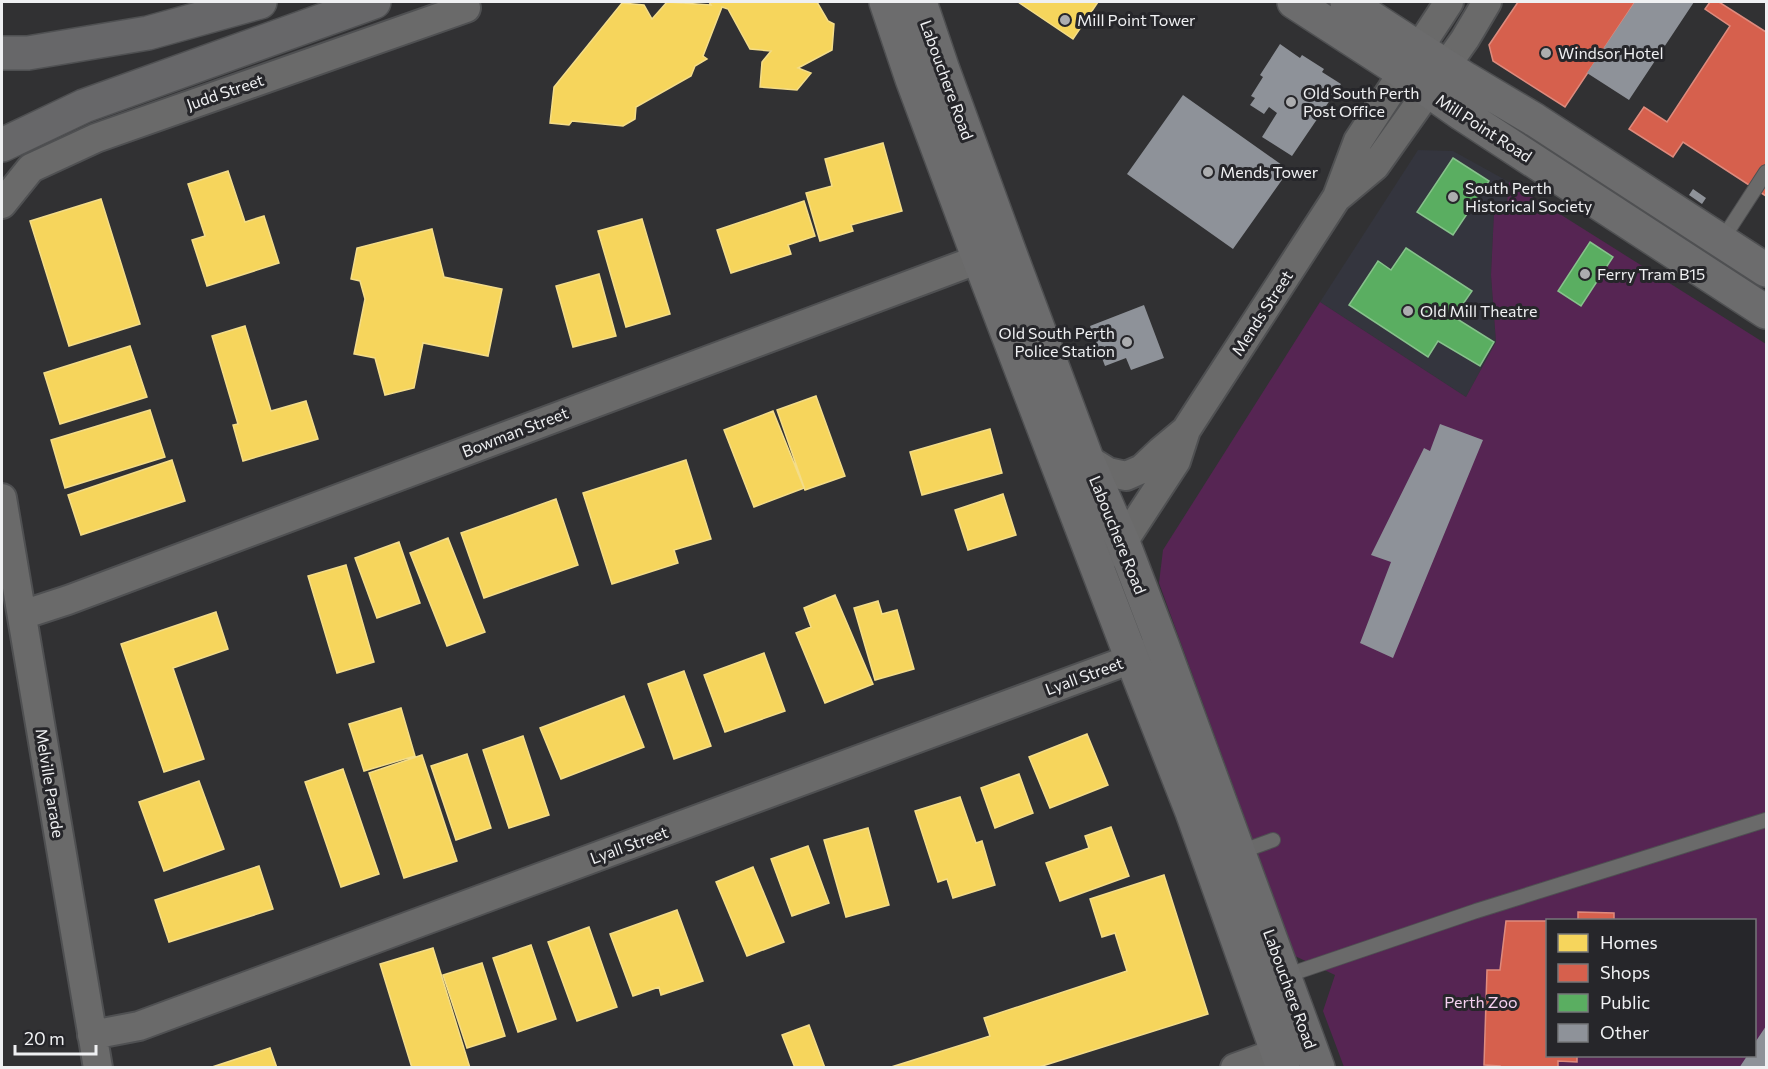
<svg xmlns="http://www.w3.org/2000/svg" width="1768" height="1069" viewBox="0 0 1768 1069" font-family="Commissioner,sans-serif">
<style>
.built{fill:#34353e}
.green{fill:#562553;fill-rule:evenodd}
.homes{fill:#f6d55c;stroke:#f4dd89;stroke-width:1.5}
.shops{fill:#d6604d;stroke:#de8b7e;stroke-width:1.5}
.public{fill:#5aae61;stroke:#87c28c;stroke-width:1.5}
.building{fill:#8e9299}
.lines{fill:none;stroke-linecap:round;stroke-linejoin:round}
.service-casing{stroke:#4f5052;stroke-width:16}
.minor-casing{stroke:#4f5052;stroke-width:32}
.secondary-casing{stroke:#4f5052;stroke-width:36}
.motorway-casing{stroke:#4f5052;stroke-width:36}
.service{stroke:#6a6a6a;stroke-width:14}
.minor{stroke:#6a6a6a;stroke-width:28}
.secondary{stroke:#6c6c6d;stroke-width:33}
.motorway{stroke:#676769;stroke-width:33}
.poi-dot{fill:#acadaf;stroke:#26262a;stroke-width:2}
.labels{text-anchor:middle;stroke-width:6;stroke-linejoin:round;paint-order:stroke}
.poi-label{font-size:16px;fill:#eff0f2;stroke:#26262a;text-anchor:start}
.street-label{font-size:16px;fill:#eff0f2;stroke:#26262a}
.park-label{font-size:16px;fill:#f5d1f0;stroke:#26262a}
</style>
<rect width="100%" height="100%" fill="#313133"/>
<path class="built" d="M 1418,150 L 1453,151 L 1509,182 L 1506,213 L 1494,214 L 1491,275 L 1496,342 L 1466,397 L 1320,302 Z"/>
<path class="green" d="M 1509,182 L 1766,344 L 1766,1067 L 1344,1067 L 1323,1011 L 1335,975 L 1295,956 L 1159,583 L 1163,550 L 1320,302 L 1466,397 L 1496,342 L 1491,275 L 1494,213 L 1506,213 ZM 1548,920 L 1754,920 L 1754,1056 L 1548,1056 Z"/>
<path class="homes" d="M 667,2 L 711,5 L 709,2 L 817,2 L 828,21 L 834,24 L 832,50 L 798,68 L 811,73 L 797,90 L 760,87 L 762,62 L 771,51 L 750,49 L 728,9 L 722,7 L 703,56 L 707,59 L 695,66 L 691,76 L 636,107 L 635,119 L 623,126 L 572,121 L 569,125 L 550,123 L 554,87 L 622,3 L 644,5 L 652,19 Z
M 1018,2 L 1098,2 L 1073,39 Z
M 883,143 L 902,211 L 851,225 L 853,231 L 820,241 L 806,193 L 832,186 L 825,159 Z
M 228,171 L 245,222 L 264,216 L 279,263 L 207,286 L 192,240 L 205,236 L 188,184 Z
M 101,199 L 140,324 L 69,346 L 30,221 Z
M 804,201 L 815,236 L 788,245 L 791,254 L 731,273 L 717,230 Z
M 642,219 L 670,314 L 626,327 L 598,231 Z
M 432,229 L 444,277 L 502,289 L 488,356 L 423,343 L 414,388 L 385,395 L 375,358 L 354,354 L 365,299 L 360,281 L 351,279 L 357,248 Z
M 599,274 L 616,336 L 573,347 L 556,286 Z
M 245,326 L 271,411 L 306,401 L 318,439 L 243,461 L 233,425 L 238,424 L 212,336 Z
M 130,346 L 147,397 L 60,424 L 44,373 Z
M 816,396 L 845,476 L 805,490 L 777,410 Z
M 150,410 L 165,457 L 65,488 L 51,440 Z
M 773,411 L 804,488 L 754,507 L 724,430 Z
M 990,429 L 1002,473 L 922,495 L 910,452 Z
M 172,460 L 185,501 L 81,535 L 68,495 Z
M 686,460 L 711,539 L 674,550 L 678,563 L 612,584 L 583,493 Z
M 1003,494 L 1016,535 L 968,550 L 955,510 Z
M 556,499 L 578,565 L 484,598 L 461,533 Z
M 448,538 L 485,632 L 447,646 L 410,553 Z
M 399,542 L 420,603 L 377,618 L 355,558 Z
M 346,565 L 374,662 L 337,673 L 308,576 Z
M 835,595 L 873,684 L 825,703 L 796,633 L 811,627 L 804,608 Z
M 878,601 L 882,614 L 897,610 L 914,669 L 875,680 L 854,608 Z
M 216,612 L 228,649 L 173,668 L 204,759 L 164,772 L 121,644 Z
M 764,653 L 785,711 L 725,732 L 704,675 Z
M 684,671 L 711,746 L 674,759 L 648,684 Z
M 624,696 L 644,747 L 561,779 L 540,728 Z
M 401,708 L 415,756 L 364,771 L 349,724 Z
M 1087,734 L 1108,785 L 1050,808 L 1029,757 Z
M 523,736 L 549,815 L 509,828 L 483,750 Z
M 467,754 L 491,828 L 456,840 L 431,766 Z
M 422,755 L 457,861 L 404,878 L 369,773 Z
M 343,769 L 379,874 L 341,887 L 305,782 Z
M 1019,774 L 1033,813 L 995,828 L 981,788 Z
M 199,781 L 224,849 L 164,871 L 139,802 Z
M 960,797 L 976,843 L 982,841 L 995,885 L 953,898 L 947,879 L 938,882 L 915,811 Z
M 1111,827 L 1129,876 L 1060,901 L 1046,863 L 1089,848 L 1085,836 Z
M 868,828 L 889,905 L 846,917 L 824,840 Z
M 808,846 L 829,903 L 792,916 L 771,859 Z
M 259,866 L 273,909 L 169,942 L 155,900 Z
M 753,867 L 784,942 L 747,956 L 716,882 Z
M 1164,875 L 1208,1014 L 1036,1068 L 888,1068 L 990,1036 L 984,1018 L 1127,971 L 1115,933 L 1102,937 L 1090,899 Z
M 677,910 L 703,981 L 661,995 L 659,987 L 633,996 L 610,934 Z
M 589,927 L 617,1007 L 577,1021 L 548,942 Z
M 531,945 L 556,1019 L 518,1032 L 493,958 Z
M 433,948 L 470,1068 L 412,1068 L 380,964 Z
M 482,963 L 505,1036 L 467,1048 L 443,975 Z
M 809,1025 L 825,1068 L 795,1068 L 782,1035 Z
M 270,1048 L 277,1068 L 209,1068 Z"/>
<path class="shops" d="M 1518,2 L 1635,2 L 1565,107 L 1493,61 L 1489,45 Z
M 1710,2 L 1719,2 L 1766,32 L 1766,196 L 1683,142 L 1673,157 L 1629,129 L 1644,107 L 1667,122 L 1730,26 L 1705,9 Z
M 1578,912 L 1614,913 L 1614,920 L 1578,920 Z
M 1506,921 L 1548,921 L 1548,1056 L 1577,1056 L 1577,1062 L 1558,1061 L 1558,1068 L 1500,1068 L 1500,1066 L 1484,1065 L 1487,970 L 1500,970 Z"/>
<path class="public" d="M 1453,158 L 1489,181 L 1453,235 L 1417,212 Z
M 1590,242 L 1613,257 L 1581,306 L 1558,291 Z
M 1406,248 L 1472,291 L 1454,317 L 1494,342 L 1480,366 L 1438,341 L 1428,357 L 1349,305 L 1378,261 L 1391,270 Z"/>
<path class="building" d="M 1635,2 L 1694,2 L 1629,100 L 1587,73 Z
M 1280,44 L 1300,58 L 1302,55 L 1324,69 L 1322,72 L 1341,84 L 1292,156 L 1262,137 L 1277,113 L 1269,107 L 1264,114 L 1250,105 L 1255,98 L 1251,96 L 1263,77 L 1260,75 Z
M 1183,95 L 1289,170 L 1233,249 L 1127,174 Z
M 1693,189 L 1706,198 L 1702,204 L 1689,195 Z
M 1144,305 L 1164,358 L 1131,370 L 1126,358 L 1105,366 L 1090,326 Z
M 1440,424 L 1483,440 L 1393,658 L 1360,643 L 1391,562 L 1371,555 L 1424,448 L 1430,451 Z
M 1766,1026 L 1766,1068 L 1739,1068 L 1747,1056 L 1754,1056 L 1754,1044 Z"/>
<g class="lines">
<g class="service-casing">
<path id="service" d="M 1722,240 L 1766,172
M 1240,852 L 1273,840
M 1285,976 L 1476,911 L 1766,820"/>
</g>
<g class="minor-casing">
<path id="minor" d="M 1339,196 L 1375,166 L 1465,39 L 1487,2
M 2,204 L 31,168 L 96,138 L 466,8
M 1087,459 L 1108,472 L 1126,476 L 1142,469 L 1161,451 L 1185,431
M 2,498 L 98,1068
M 1096,563 L 1123,542 L 1176,461 L 1186,430 L 1337,197 L 1358,141 L 1449,2
M 22,615 L 68,600 L 998,252
M 92,1035 L 139,1026 L 1153,651
M 1235,1068 L 1298,1045"/>
</g>
<g class="secondary-casing">
<path id="secondary" d="M 886,2 L 912,79 L 979,259 L 1132,659 L 1192,812 L 1283,1068
M 920,2 L 943,70 L 1008,248 L 1087,459 L 1123,542 L 1163,647 L 1318,1068
M 1294,2 L 1402,72 L 1462,114 L 1766,312
M 1347,2 L 1466,79 L 1535,120 L 1766,270"/>
</g>
<g class="motorway-casing">
<path id="motorway" d="M 2,53 L 28,53 L 148,33 L 260,2
M 2,145 L 84,106 L 374,2"/>
</g>
<use href="#service" class="service"/>
<use href="#minor" class="minor"/>
<use href="#secondary" class="secondary"/>
<use href="#motorway" class="motorway"/>
</g>
<g class="poi-dot">
<circle cx="1065" cy="20" r="6"/>
<circle cx="1546" cy="53" r="6"/>
<circle cx="1291" cy="102" r="6"/>
<circle cx="1208" cy="172" r="6"/>
<circle cx="1453" cy="197" r="6"/>
<circle cx="1585" cy="274" r="6"/>
<circle cx="1408" cy="311" r="6"/>
<circle cx="1127" cy="342" r="6"/>
</g>
<g class="labels">
<g class="poi-label">
<text x="1077" y="26">Mill Point Tower</text>
<text x="1558" y="59">Windsor Hotel</text>
<text x="1303" y="99">Old South Perth<tspan x="1303" dy="18">Post Office</tspan></text>
<text x="1220" y="178">Mends Tower</text>
<text x="1465" y="194">South Perth<tspan x="1465" dy="18">Historical Society</tspan></text>
<text x="1597" y="280">Ferry Tram B15</text>
<text x="1420" y="317">Old Mill Theatre</text>
<text x="1115" y="339" text-anchor="end">Old South Perth<tspan x="1115" dy="18">Police Station</tspan></text>
</g>
<g class="street-label">
<text transform="translate(947 80) rotate(70)" y="6">Labouchere Road</text>
<text transform="translate(225 92) rotate(-19)" y="6">Judd Street</text>
<text transform="translate(1484 128) rotate(33)" y="6">Mill Point Road</text>
<text transform="translate(1262 313) rotate(-57)" y="6">Mends Street</text>
<text transform="translate(515 432) rotate(-21)" y="6">Bowman Street</text>
<text transform="translate(1118 535) rotate(68)" y="6">Labouchere Road</text>
<text transform="translate(1084 676) rotate(-20)" y="6">Lyall Street</text>
<text transform="translate(50 783) rotate(81)" y="6">Melville Parade</text>
<text transform="translate(629 845) rotate(-20)" y="6">Lyall Street</text>
<text transform="translate(1290 989) rotate(70)" y="6">Labouchere Road</text>
</g>
<g class="park-label">
<text x="1481" y="1008">Perth Zoo</text>
</g>
</g>
<rect width="1768" height="1069" fill="none" stroke="#eff0f2" stroke-width="6"/>
<rect x="1546" y="919" width="210" height="138" fill="#26262a" stroke="#76777a" stroke-width="1.5"/>
<rect x="1558" y="934" width="30" height="18" fill="#f6d55c" stroke="#76777a" stroke-width="1.5"/>
<text x="1600" y="949" font-size="18" fill="#eff0f2">Homes</text>
<rect x="1558" y="964" width="30" height="18" fill="#d6604d" stroke="#76777a" stroke-width="1.5"/>
<text x="1600" y="979" font-size="18" fill="#eff0f2">Shops</text>
<rect x="1558" y="994" width="30" height="18" fill="#5aae61" stroke="#76777a" stroke-width="1.5"/>
<text x="1600" y="1009" font-size="18" fill="#eff0f2">Public</text>
<rect x="1558" y="1024" width="30" height="18" fill="#8e9299" stroke="#76777a" stroke-width="1.5"/>
<text x="1600" y="1039" font-size="18" fill="#eff0f2">Other</text>
<path d="M15 1045v9h81v-9" fill="none" stroke="#eff0f2" stroke-width="3"/>
<text x="24" y="1045" font-size="18" fill="#eff0f2" stroke="#26262a" stroke-width="4.5" paint-order="stroke">20 m</text>
</svg>
